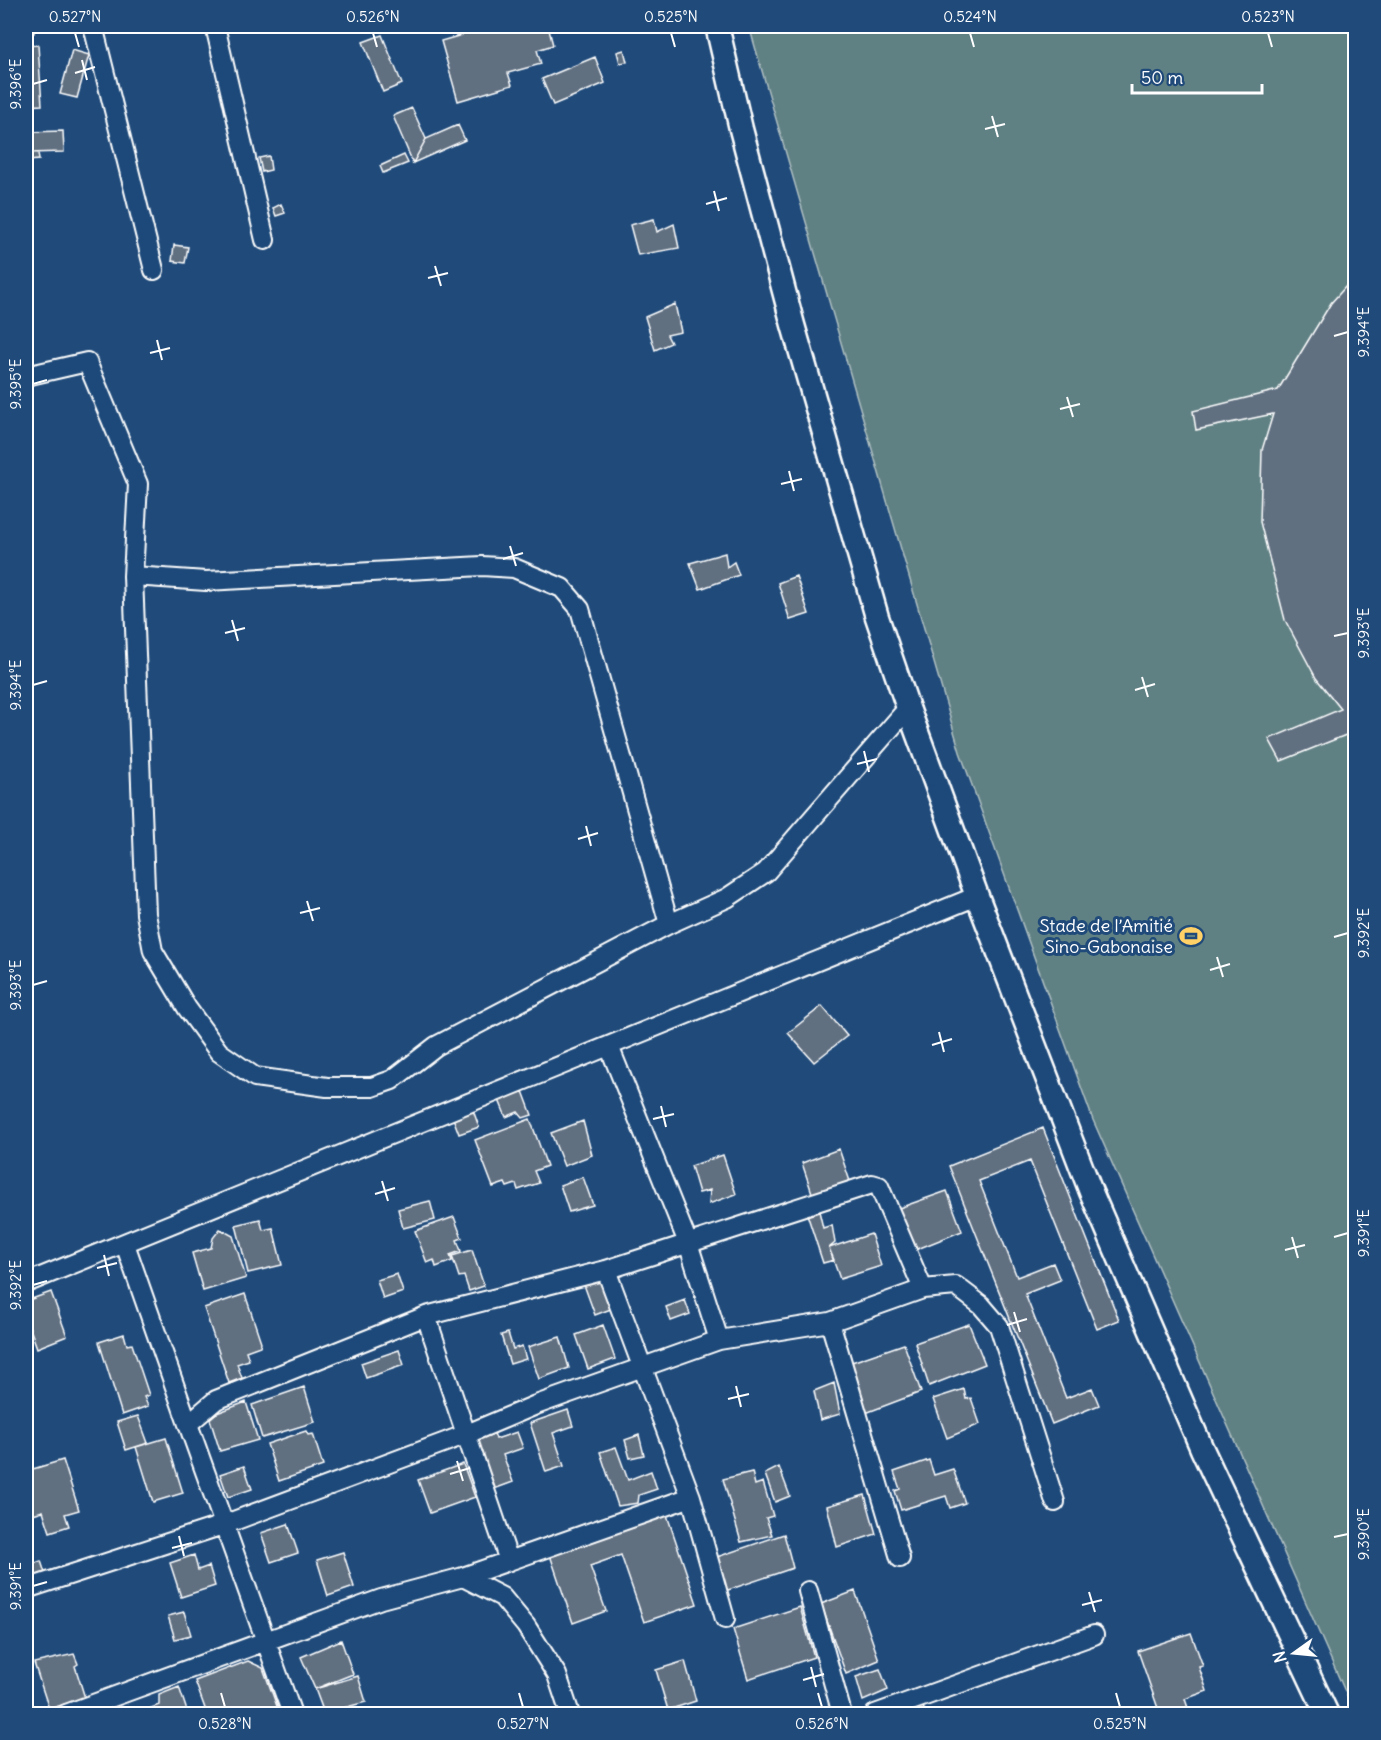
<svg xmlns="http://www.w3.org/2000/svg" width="1381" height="1740" viewBox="0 0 1381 1740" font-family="Delius,sans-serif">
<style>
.park{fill:#608184;stroke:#b0c0c2;stroke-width:1.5}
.building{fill:#616f81;stroke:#fff;stroke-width:1.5}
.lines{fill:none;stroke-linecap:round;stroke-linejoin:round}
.minor-casing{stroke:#fff;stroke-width:22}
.major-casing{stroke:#fff;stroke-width:27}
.minor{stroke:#1f4a7a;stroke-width:18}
.major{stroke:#1f4a7a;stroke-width:22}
.ticks{fill:none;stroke:#fff;stroke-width:2}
.labels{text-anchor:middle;stroke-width:6;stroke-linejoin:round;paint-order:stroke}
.poi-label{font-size:18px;fill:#fff;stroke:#1f4a7a;text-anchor:end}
.neatline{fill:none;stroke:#fff;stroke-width:2}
.ticks-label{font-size:15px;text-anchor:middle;fill:#fff}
</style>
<rect width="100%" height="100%" fill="#1f4a7a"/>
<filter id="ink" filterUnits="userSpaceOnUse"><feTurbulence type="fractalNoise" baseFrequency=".0167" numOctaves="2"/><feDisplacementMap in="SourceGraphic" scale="12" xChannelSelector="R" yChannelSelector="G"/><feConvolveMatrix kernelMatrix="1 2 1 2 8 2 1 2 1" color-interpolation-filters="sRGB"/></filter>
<g filter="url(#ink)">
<path class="park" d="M 749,26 L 1355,26 L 1355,1714 L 1093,1120 L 960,752 Z"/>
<path class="building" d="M 26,26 L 34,26 L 34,33 L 26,33 Z
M 459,26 L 529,26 L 530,28 L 548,26 L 553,45 L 537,50 L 541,64 L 508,73 L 512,85 L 458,101 L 441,41 L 462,35 Z
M 382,35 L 402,84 L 383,92 L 363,42 Z
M 38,45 L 42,105 L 26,106 L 26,46 Z
M 72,50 L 89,55 L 77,98 L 60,94 Z
M 624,50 L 627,62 L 620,63 L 617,52 Z
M 595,57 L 605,83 L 553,105 L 542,79 Z
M 412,108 L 426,139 L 413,163 L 393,116 Z
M 458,125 L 465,140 L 413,163 L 426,139 Z
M 63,131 L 64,152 L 28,153 L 27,132 Z
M 28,153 L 38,153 L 39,160 L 28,161 Z
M 404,155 L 408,163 L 383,173 L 380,166 Z
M 269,156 L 271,170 L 262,172 L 259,158 Z
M 281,204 L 285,213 L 276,216 L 273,208 Z
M 26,218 L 32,218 L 27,273 L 26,273 Z
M 654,219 L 657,232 L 674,224 L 679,248 L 638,255 L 630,225 Z
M 174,245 L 188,247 L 185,263 L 172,261 Z
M 1356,275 L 1356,731 L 1281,761 L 1269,739 L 1341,709 L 1316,678 L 1285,620 L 1260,522 L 1262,450 L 1273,414 L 1196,430 L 1193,411 L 1278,390 L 1331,303 Z
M 675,304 L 681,332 L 667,335 L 671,343 L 655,350 L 645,317 Z
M 725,553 L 727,567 L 734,562 L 739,575 L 700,589 L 690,563 Z
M 796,576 L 809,614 L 790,620 L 778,583 Z
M 822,1006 L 847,1036 L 814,1062 L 788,1033 Z
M 523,1091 L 532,1115 L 523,1118 L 518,1112 L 506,1117 L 499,1100 Z
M 473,1110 L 479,1127 L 459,1134 L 453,1118 Z
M 530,1119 L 547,1166 L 534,1171 L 539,1183 L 518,1190 L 516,1184 L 507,1187 L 505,1183 L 493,1187 L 475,1140 Z
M 583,1121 L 592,1155 L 564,1166 L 551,1133 Z
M 1043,1128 L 1119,1320 L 1097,1329 L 1030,1161 L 979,1181 L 1017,1277 L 1053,1263 L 1060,1280 L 1025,1294 L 1066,1398 L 1092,1388 L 1099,1405 L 1052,1424 L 949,1166 Z
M 839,1149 L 854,1193 L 816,1205 L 802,1163 Z
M 723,1155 L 736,1194 L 709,1204 L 710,1190 L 699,1193 L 691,1166 Z
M 583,1177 L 593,1205 L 569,1212 L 560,1185 Z
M 947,1191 L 962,1231 L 915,1250 L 899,1208 Z
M 430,1201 L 435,1220 L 403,1228 L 398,1209 Z
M 819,1211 L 823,1228 L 832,1225 L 835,1243 L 829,1248 L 834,1260 L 823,1263 L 807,1214 Z
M 454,1217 L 462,1238 L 457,1240 L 461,1251 L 450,1255 L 452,1261 L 436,1267 L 434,1260 L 427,1263 L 415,1231 Z
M 260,1219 L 263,1230 L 273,1228 L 282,1265 L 248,1273 L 236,1225 Z
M 220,1229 L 233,1236 L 246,1278 L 203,1291 L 192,1253 L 211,1248 L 213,1238 Z
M 871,1234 L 881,1266 L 840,1279 L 829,1248 Z
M 472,1250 L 484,1286 L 469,1291 L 464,1276 L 459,1277 L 452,1256 Z
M 397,1274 L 403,1292 L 383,1299 L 377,1280 Z
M 605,1274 L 616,1307 L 595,1315 L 583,1282 Z
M 51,1292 L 67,1336 L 37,1348 L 26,1317 L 26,1301 Z
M 245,1294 L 261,1342 L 260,1346 L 246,1351 L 249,1360 L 237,1364 L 242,1378 L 229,1383 L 204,1308 Z
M 685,1300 L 690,1314 L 671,1321 L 666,1307 Z
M 969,1324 L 985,1364 L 929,1386 L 915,1343 Z
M 603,1325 L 615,1359 L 588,1369 L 576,1335 Z
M 508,1333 L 513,1349 L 522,1346 L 526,1359 L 510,1364 L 501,1335 Z
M 124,1334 L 127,1345 L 132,1344 L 149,1395 L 144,1397 L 148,1406 L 122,1415 L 99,1342 Z
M 560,1337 L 569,1368 L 539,1379 L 528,1347 Z
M 904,1344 L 921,1392 L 863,1414 L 846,1364 Z
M 399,1350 L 404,1365 L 366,1378 L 361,1363 Z
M 834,1383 L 840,1414 L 820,1420 L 814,1391 Z
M 304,1387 L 315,1422 L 262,1438 L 252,1405 Z
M 964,1389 L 966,1399 L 971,1398 L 980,1424 L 947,1438 L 933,1399 Z
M 246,1402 L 258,1440 L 220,1451 L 209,1416 Z
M 568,1410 L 573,1426 L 553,1433 L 564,1466 L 546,1472 L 530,1423 Z
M 138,1416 L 148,1443 L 126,1450 L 117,1422 Z
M 306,1431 L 308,1435 L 313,1434 L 323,1466 L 279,1481 L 267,1444 Z
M 517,1432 L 523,1448 L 503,1455 L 513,1482 L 494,1489 L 476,1440 L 494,1433 L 496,1439 Z
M 639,1435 L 644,1455 L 630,1458 L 625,1440 Z
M 166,1438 L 183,1493 L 153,1502 L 136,1447 Z
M 616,1447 L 628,1480 L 651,1471 L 657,1489 L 639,1495 L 638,1503 L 618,1506 L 600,1452 Z
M 30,1460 L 33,1469 L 63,1460 L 79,1510 L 65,1514 L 69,1526 L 50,1532 L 43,1511 L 26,1516 L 26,1461 Z
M 929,1460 L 934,1475 L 953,1469 L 965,1503 L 950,1508 L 946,1496 L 901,1510 L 895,1491 L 900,1489 L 894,1472 Z
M 463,1464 L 475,1497 L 430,1513 L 418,1480 Z
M 244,1466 L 252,1489 L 228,1497 L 220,1474 Z
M 779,1467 L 790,1496 L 775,1502 L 765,1474 Z
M 752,1472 L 755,1485 L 763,1482 L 773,1516 L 766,1518 L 772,1535 L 741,1542 L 723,1479 Z
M 865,1495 L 876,1534 L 837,1547 L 827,1506 Z
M 667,1515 L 697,1604 L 644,1622 L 621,1555 L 590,1566 L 606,1611 L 573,1623 L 550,1555 Z
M 288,1524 L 298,1553 L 271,1562 L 261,1533 Z
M 784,1534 L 793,1568 L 725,1591 L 714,1558 Z
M 343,1552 L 354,1587 L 328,1596 L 317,1560 Z
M 194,1555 L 198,1570 L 209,1566 L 215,1586 L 181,1597 L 170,1563 Z
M 41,1561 L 45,1573 L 30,1579 L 27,1566 Z
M 855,1591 L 879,1660 L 846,1674 L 821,1604 Z
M 800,1607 L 814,1657 L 748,1679 L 733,1629 Z
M 184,1612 L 191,1635 L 175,1639 L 168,1616 Z
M 1191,1633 L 1203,1666 L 1199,1667 L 1207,1691 L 1185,1699 L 1190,1714 L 1160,1714 L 1138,1651 Z
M 341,1640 L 353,1674 L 315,1689 L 301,1657 Z
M 74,1654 L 78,1664 L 75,1666 L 85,1698 L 49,1709 L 34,1663 Z
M 248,1661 L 263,1668 L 278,1709 L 262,1714 L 207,1714 L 195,1681 Z
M 685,1661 L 696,1701 L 668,1710 L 656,1670 Z
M 880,1669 L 888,1690 L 863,1701 L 856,1677 Z
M 358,1676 L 366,1702 L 324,1713 L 315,1689 Z
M 179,1687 L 187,1711 L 177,1714 L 136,1714 L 159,1705 L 159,1695 Z
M 920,1700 L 926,1714 L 891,1714 Z"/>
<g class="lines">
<g class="minor-casing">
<path id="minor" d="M 93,26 L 154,270
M 215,26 L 265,240
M 26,376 L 87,362 L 138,484 L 133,576 L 146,914 L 153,951 L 187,1008 L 219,1052 L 255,1077 L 327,1087 L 372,1087 L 392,1080 L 436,1046 L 669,924 L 727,898 L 766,872 L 908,708
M 133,576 L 206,581 L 482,566 L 514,568 L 562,588 L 580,609 L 669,924
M 609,1046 L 688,1243 L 719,1340
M 125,1244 L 188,1424
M 606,1270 L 691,1497 L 725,1619
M 26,1283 L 977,896
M 426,1316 L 509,1561
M 830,1322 L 900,1558
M 463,1577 L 502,1597 L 526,1626 L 557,1675 L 570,1714
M 26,1589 L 223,1525 L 467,1434 L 536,1405 L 719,1340 L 830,1322 L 923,1289 L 956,1286 L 981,1305 L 999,1326 L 1055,1502
M 808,1591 L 842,1714
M 66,1714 L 381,1599 L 463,1577 L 691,1497
M 292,1714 L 188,1424 L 216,1400 L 426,1316 L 606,1270 L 872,1184 L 879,1186 L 923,1289
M 875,1714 L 1094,1635"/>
</g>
<g class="major-casing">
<path id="major" d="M 717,26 L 741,129 L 793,325 L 877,617 L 908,708 L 977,896 L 1091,1192 L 1202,1449 L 1327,1714"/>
</g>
<use href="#minor" class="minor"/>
<use href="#major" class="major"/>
</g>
</g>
<path class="ticks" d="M 75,33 L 79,47M 373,33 L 377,47M 671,33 L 675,47M 970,33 L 974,47M 1268,33 L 1272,47M 82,60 L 87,80M 75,73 L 95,67M 33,84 L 47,80M 992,116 L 998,137M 985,129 L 1005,124M 714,191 L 719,211M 706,204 L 727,198M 435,266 L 441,286M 428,278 L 448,273M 1334,336 L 1348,332M 157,340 L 162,360M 150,353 L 170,348M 33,384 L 47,380M 1067,397 L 1073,417M 1060,409 L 1080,404M 789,471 L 794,491M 781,484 L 802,479M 510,546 L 516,566M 503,559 L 523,553M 232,620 L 238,641M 225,633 L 245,628M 1334,636 L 1348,633M 1142,677 L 1148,697M 33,685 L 47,681M 1135,690 L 1155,684M 864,751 L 869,772M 857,764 L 877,759M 586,826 L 591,846M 578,839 L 598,833M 307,901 L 313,921M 300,913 L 320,908M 1334,937 L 1348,933M 1217,957 L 1223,977M 1210,970 L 1230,964M 33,985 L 47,981M 939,1032 L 944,1052M 932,1045 L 952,1039M 661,1106 L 666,1127M 653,1119 L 674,1114M 382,1181 L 388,1201M 375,1194 L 395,1188M 1292,1237 L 1298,1258M 1334,1237 L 1348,1233M 1285,1250 L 1305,1245M 104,1255 L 109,1276M 97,1268 L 117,1263M 33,1285 L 47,1281M 1014,1312 L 1020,1332M 1007,1325 L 1027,1319M 736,1386 L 741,1407M 728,1399 L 749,1394M 457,1461 L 463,1481M 450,1474 L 470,1468M 179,1536 L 184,1556M 1334,1537 L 1348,1534M 172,1548 L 192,1543M 33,1586 L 47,1582M 1089,1592 L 1095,1612M 1082,1605 L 1102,1600M 811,1667 L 816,1687M 803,1680 L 824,1674M 221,1693 L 225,1707M 519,1693 L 523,1707M 818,1693 L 822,1707M 1116,1693 L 1120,1707"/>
<defs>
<g id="stadium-bare" transform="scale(1.8)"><path d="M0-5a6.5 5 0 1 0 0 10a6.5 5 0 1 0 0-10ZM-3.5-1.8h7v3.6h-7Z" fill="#ffd166" stroke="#1f4a7a" stroke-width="2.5" paint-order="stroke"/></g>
</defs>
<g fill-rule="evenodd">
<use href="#stadium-bare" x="1191" y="936"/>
</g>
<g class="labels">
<g class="poi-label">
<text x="1173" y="932">Stade de l’Amitié<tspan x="1173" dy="21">Sino-Gabonaise</tspan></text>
</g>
</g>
<rect width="1381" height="1740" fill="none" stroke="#1f4a7a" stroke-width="66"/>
<g transform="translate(1294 1653) rotate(255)" stroke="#1f4a7a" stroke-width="4.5" paint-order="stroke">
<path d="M0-4.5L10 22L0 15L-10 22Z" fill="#ffffff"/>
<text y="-9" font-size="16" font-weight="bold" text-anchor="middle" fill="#ffffff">N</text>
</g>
<path d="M1132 84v9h130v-9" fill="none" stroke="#ffffff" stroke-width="3"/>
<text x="1141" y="84" font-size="18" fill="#ffffff" stroke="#1f4a7a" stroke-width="4.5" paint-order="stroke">50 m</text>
<rect x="33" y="33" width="1315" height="1674" class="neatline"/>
<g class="ticks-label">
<text x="75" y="22">0.527°N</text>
<text x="373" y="22">0.526°N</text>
<text x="671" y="22">0.525°N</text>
<text x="970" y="22">0.524°N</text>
<text x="1268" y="22">0.523°N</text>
<text transform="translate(16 84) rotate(-90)" y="5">9.396°E</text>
<text transform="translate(1364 332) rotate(-90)" y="5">9.394°E</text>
<text transform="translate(16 384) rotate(-90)" y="5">9.395°E</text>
<text transform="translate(1364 633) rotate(-90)" y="5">9.393°E</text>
<text transform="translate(16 685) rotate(-90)" y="5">9.394°E</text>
<text transform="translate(1364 933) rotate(-90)" y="5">9.392°E</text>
<text transform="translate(16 985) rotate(-90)" y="5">9.393°E</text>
<text transform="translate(1364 1233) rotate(-90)" y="5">9.391°E</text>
<text transform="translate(16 1285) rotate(-90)" y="5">9.392°E</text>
<text transform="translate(1364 1534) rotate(-90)" y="5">9.390°E</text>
<text transform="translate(16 1586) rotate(-90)" y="5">9.391°E</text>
<text x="225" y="1729">0.528°N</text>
<text x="523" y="1729">0.527°N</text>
<text x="822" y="1729">0.526°N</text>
<text x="1120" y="1729">0.525°N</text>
</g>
</svg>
